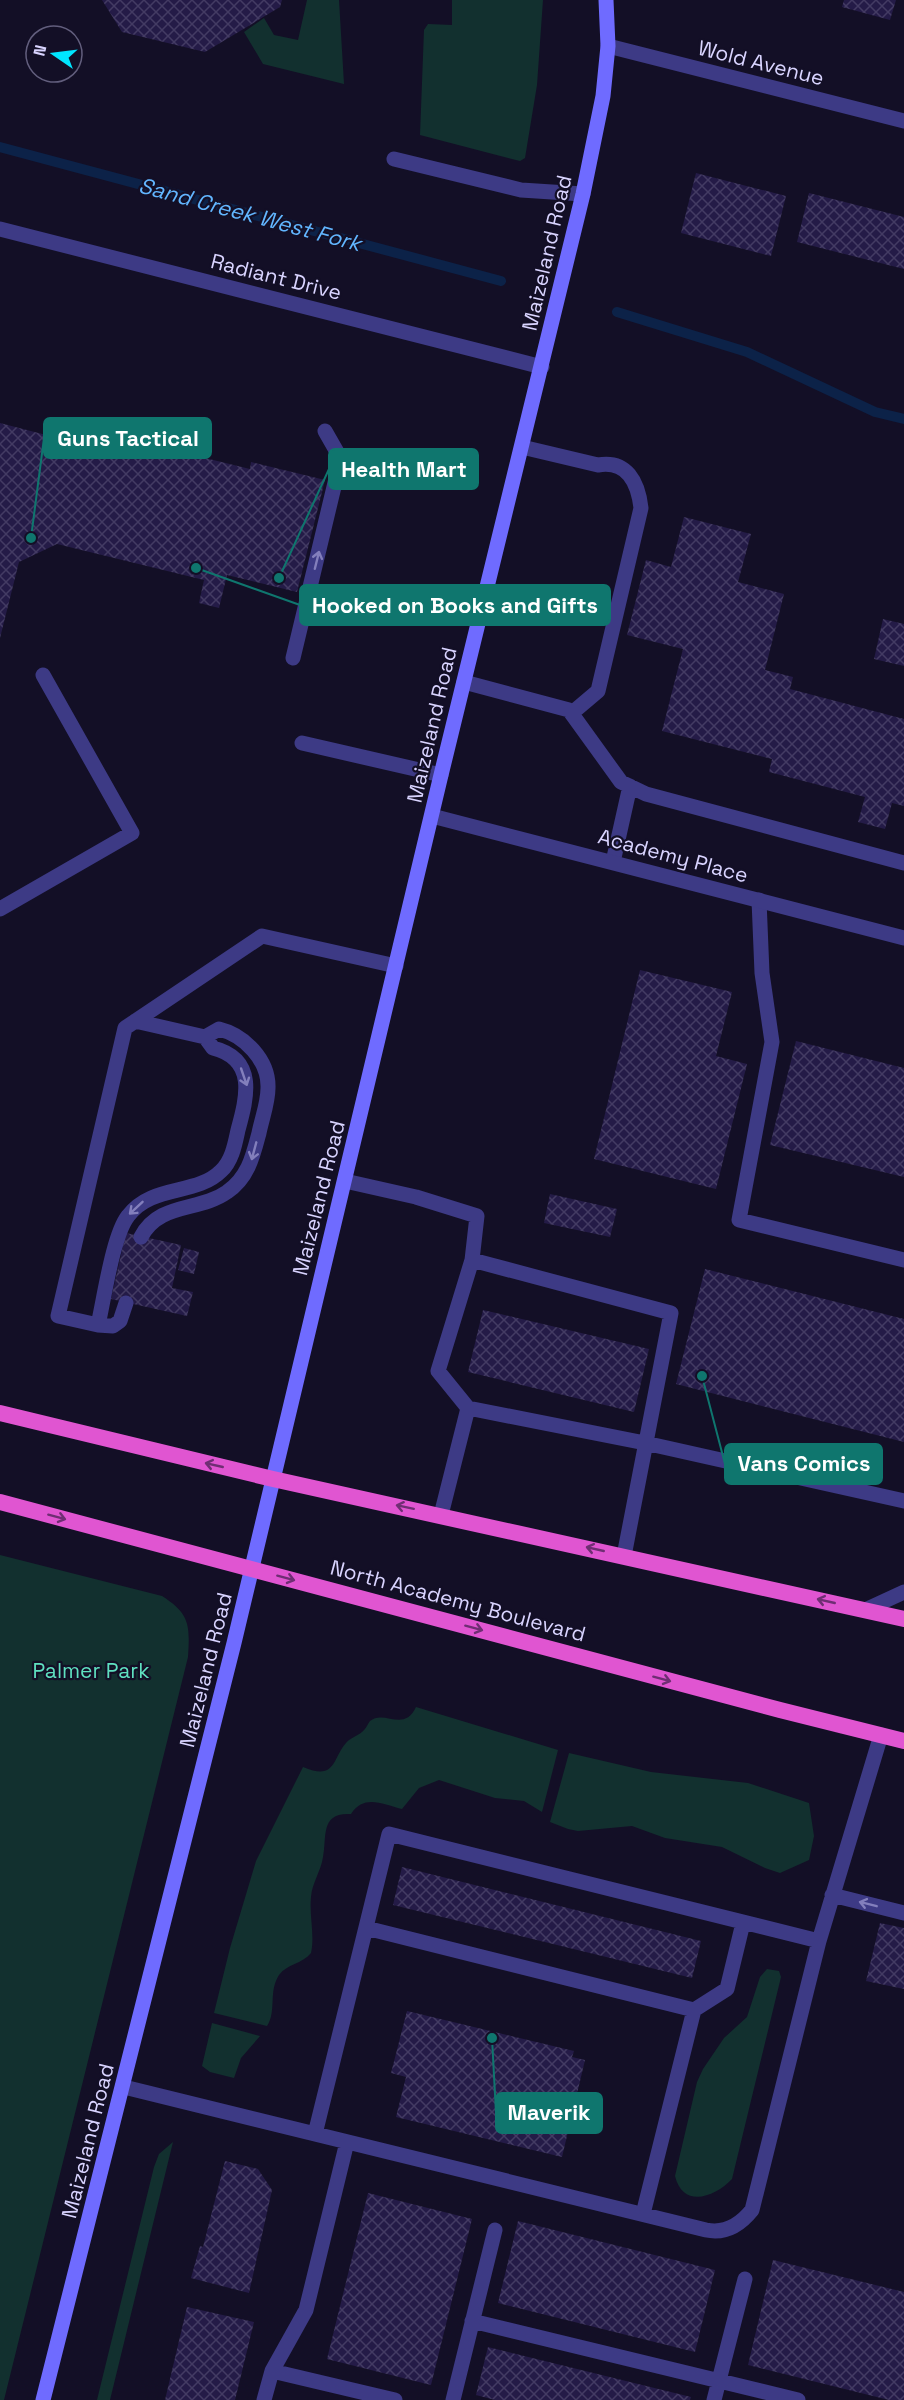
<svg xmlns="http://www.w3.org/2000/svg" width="904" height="2400" viewBox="0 0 904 2400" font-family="'Space Grotesk',sans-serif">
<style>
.green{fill:#12302f}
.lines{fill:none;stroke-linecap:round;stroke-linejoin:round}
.stream{stroke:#0c2248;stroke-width:10}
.building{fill:url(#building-cross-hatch)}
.service{stroke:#3d3a85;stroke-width:15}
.minor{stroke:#3d3a85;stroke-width:15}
.secondary{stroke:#6f6bff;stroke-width:15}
.trunk{stroke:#e055d1;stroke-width:16}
.oneway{stroke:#837fbc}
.oneway2{stroke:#6f2e73}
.labels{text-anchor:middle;stroke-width:4.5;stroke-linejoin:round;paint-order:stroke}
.street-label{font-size:21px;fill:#d9d4ff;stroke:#130f26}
.park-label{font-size:21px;fill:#5fe0c0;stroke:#130f26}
.water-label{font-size:22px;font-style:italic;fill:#62b6ff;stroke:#130f26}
.leader{fill:none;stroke:#0f766e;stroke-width:2}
.callout-dot{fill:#0f766e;stroke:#130f26;stroke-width:2}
.callout{fill:#0f766e;stroke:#0f766e;stroke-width:2}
.callout-label{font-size:22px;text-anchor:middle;font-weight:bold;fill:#fff}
</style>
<defs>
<pattern id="building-cross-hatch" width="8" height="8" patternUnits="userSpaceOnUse" patternTransform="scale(1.5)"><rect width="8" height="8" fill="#241b47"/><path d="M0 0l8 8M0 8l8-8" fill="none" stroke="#433b63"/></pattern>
</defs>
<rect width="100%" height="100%" fill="#130f26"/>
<path class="green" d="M 307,0 L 339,0 L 344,84 L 263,64 L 244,32 L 264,18 L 274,35 L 298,40 Z
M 452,0 L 543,0 L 537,85 L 525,158 L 520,161 L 420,135 L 424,30 L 428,24 L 452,25 Z
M 0,1555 L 162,1596 C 190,1614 190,1625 188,1657 L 4,2400 L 0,2400 Z
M 416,1707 L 558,1750 L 542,1812 L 524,1801 L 495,1798 L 439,1780 L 419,1788 L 402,1809 C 382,1804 364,1794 351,1814 C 320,1812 327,1836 323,1857 C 321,1871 312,1883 311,1897 C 309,1916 315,1935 311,1953 C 302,1964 287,1964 279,1975 C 268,1992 277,2011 267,2026 L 214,2013 L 230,1948 L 256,1861 L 303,1767 C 336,1781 332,1759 346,1743 C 350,1738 357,1736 362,1732 C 366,1729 367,1725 370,1721 C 384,1709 404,1733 416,1707 Z
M 569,1753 L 651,1772 L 748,1783 L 809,1803 L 814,1836 L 809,1860 L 780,1873 L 765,1868 L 722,1847 L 665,1838 L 632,1826 L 578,1831 L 568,1829 L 550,1822 Z
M 767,1969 L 779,1971 L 781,1977 L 732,2179 C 715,2197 683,2209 675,2176 L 697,2082 L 703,2069 L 724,2038 L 747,2017 L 760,1977 Z
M 212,2023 L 260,2036 L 241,2058 L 234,2078 L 210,2072 L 202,2066 Z
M 173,2142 L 110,2400 L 97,2400 L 154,2167 L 159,2154 Z"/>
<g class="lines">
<path class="stream" d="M 0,147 L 501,281
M 617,312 L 747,352 L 875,412 L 904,419"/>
</g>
<path class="building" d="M 102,0 L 282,0 L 280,7 L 205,52 L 122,32 Z
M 844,0 L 896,0 L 890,20 L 842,7 Z
M 696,173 L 786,196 L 771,256 L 681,233 Z
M 809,193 L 904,217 L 904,269 L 797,242 Z
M 54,421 L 250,469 L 251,462 L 325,480 L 297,592 L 227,575 L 219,608 L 199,603 L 204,580 L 57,544 L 19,562 L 0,638 L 0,423 L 50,436 Z
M 684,517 L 751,534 L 738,582 L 784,594 L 765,670 L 793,677 L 790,689 L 904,719 L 904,806 L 892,803 L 885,829 L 858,822 L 865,797 L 769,772 L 772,759 L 662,731 L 683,649 L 627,635 L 646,560 L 671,567 Z
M 883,619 L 904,624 L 904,666 L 874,659 Z
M 640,970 L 732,992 L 716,1056 L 747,1064 L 716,1189 L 594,1159 Z
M 796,1041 L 904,1068 L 904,1177 L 770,1145 Z
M 550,1194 L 617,1209 L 610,1237 L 544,1223 Z
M 126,1233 L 181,1245 L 172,1288 L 193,1292 L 187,1316 L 111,1299 Z
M 184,1248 L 199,1252 L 194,1274 L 178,1270 Z
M 705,1269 L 904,1319 L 904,1442 L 676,1384 Z
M 483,1310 L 649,1349 L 634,1412 L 468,1372 Z
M 402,1867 L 701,1941 L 692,1978 L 393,1905 Z
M 880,1923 L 904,1928 L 904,1989 L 866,1981 Z
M 407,2011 L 574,2051 L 572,2057 L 585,2060 L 562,2157 L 396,2117 L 406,2077 L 391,2073 Z
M 225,2161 L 258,2169 L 272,2190 L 249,2293 L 191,2278 L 200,2246 L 203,2247 Z
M 368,2193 L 472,2219 L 431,2385 L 327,2359 Z
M 518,2221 L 715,2270 L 695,2352 L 498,2303 Z
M 773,2260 L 904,2292 L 904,2400 L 889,2400 L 748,2365 Z
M 187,2307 L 254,2322 L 235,2400 L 165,2400 Z
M 488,2347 L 691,2397 L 690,2400 L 495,2400 L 476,2395 Z"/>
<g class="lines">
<path class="service" d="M 394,159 L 521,190 L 583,194
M 522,447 L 598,465 C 627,460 638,482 641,508 L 598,691 L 572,713
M 293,658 L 339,466 L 337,452 L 325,431
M 464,682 L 569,710 L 621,782 L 646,794 L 904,863
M 302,743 L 441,775
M 613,862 L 630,786
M 759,900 L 762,973 L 772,1042 L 739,1220 L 904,1260
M 0,909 L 132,833 L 43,675
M 135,1021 L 205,1037 L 219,1029 C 244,1035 269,1060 268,1088 C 268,1103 262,1118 259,1133 C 253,1156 248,1178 227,1192 C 199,1212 159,1202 141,1237
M 205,1037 L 213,1048 C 257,1059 247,1097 238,1130 C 235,1144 232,1161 221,1171 C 196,1196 152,1184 128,1216 C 113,1235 104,1299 98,1325 L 58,1316 L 125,1028 L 262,936 L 396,966
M 345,1181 L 416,1197 L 477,1216 L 472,1260 L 671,1313 L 624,1556
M 98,1325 L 113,1326 L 120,1321 L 126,1303
M 468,1408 L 645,1443 L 904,1501
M 441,1515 L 468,1408 L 438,1371 L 472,1260
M 865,1610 L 904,1592
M 832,1895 L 904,1913
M 366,1928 L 694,2010 L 727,1989 L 743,1923
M 124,2087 L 706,2230 C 725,2234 740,2225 752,2210 L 819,1941 L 881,1735
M 315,2134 L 389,1834 L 819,1941
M 643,2214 L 694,2010
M 472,2321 L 798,2400
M 272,2371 L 395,2400
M 264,2400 L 272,2371 L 306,2310 L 347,2142
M 453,2400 L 495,2230
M 714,2400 L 745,2279"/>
<path class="minor" d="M 608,46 L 904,121
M 0,229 L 542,367
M 432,816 L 904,938"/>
<path class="secondary" d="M 43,2400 L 234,1643 L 441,775 L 583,194 L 603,96 L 608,46 L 606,0"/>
<path class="trunk" d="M 0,1413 L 273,1479 L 904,1619
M 0,1502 L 780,1710 L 904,1741"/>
</g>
<defs><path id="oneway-shaft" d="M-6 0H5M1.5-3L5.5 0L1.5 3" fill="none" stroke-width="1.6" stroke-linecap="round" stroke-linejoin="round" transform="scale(1.5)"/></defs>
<g class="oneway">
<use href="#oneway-shaft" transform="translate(317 560) rotate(-76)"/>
<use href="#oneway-shaft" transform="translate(244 1077) rotate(71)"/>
<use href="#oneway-shaft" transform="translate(254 1151) rotate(105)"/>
<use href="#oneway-shaft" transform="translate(136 1208) rotate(137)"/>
<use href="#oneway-shaft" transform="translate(868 1904) rotate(-166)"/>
</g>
<g class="oneway2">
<use href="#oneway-shaft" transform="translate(214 1465) rotate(-167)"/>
<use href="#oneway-shaft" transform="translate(405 1507) rotate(-168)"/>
<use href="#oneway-shaft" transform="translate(57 1517) rotate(15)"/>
<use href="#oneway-shaft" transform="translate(595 1549) rotate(-167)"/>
<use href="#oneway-shaft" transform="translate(286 1578) rotate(15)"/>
<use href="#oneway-shaft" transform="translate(826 1601) rotate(-167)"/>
<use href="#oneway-shaft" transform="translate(474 1628) rotate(15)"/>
<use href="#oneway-shaft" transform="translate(662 1679) rotate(15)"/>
</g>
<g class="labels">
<g class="street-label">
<text transform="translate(761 63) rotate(14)" y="7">Wold Avenue</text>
<text transform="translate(547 253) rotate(-77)" y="7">Maizeland Road</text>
<text transform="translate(276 277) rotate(14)" y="7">Radiant Drive</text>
<text transform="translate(432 725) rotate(-77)" y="7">Maizeland Road</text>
<text transform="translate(673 856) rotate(15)" y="7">Academy Place</text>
<text transform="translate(319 1198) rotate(-76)" y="7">Maizeland Road</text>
<text transform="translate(458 1601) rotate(15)" y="7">North Academy Boulevard</text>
<text transform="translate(206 1670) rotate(-76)" y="7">Maizeland Road</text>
<text transform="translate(88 2141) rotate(-76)" y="7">Maizeland Road</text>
</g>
<g class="park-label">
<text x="91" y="1678">Palmer Park</text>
</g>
<g class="water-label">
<text transform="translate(250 214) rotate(15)" y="8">Sand Creek West Fork</text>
</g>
</g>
<path class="leader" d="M31 538L44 438M279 578L329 469M196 568L300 605M702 1376L725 1464M492 2038L496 2113"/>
<g class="callout-dot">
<circle cx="31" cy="538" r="6"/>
<circle cx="279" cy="578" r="6"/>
<circle cx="196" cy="568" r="6"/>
<circle cx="702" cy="1376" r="6"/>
<circle cx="492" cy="2038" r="6"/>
</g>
<g class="callout">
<rect x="44" y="418" width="167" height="40" rx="6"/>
<rect x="329" y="449" width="149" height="40" rx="6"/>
<rect x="300" y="585" width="310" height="40" rx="6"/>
<rect x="725" y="1444" width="157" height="40" rx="6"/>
<rect x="496" y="2093" width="106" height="40" rx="6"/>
</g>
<g class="callout-label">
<text x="128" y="446">Guns Tactical</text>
<text x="404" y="477">Health Mart</text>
<text x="455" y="613">Hooked on Books and Gifts</text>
<text x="804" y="1471">Vans Comics</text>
<text x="549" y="2120">Maverik</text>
</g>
<g transform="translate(54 54) rotate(284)"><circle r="28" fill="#130f26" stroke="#625e7d" stroke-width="1.5"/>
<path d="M0-4.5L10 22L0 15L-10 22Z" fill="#00e5ff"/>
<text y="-9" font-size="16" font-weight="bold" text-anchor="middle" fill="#d9d4ff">N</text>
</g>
</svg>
